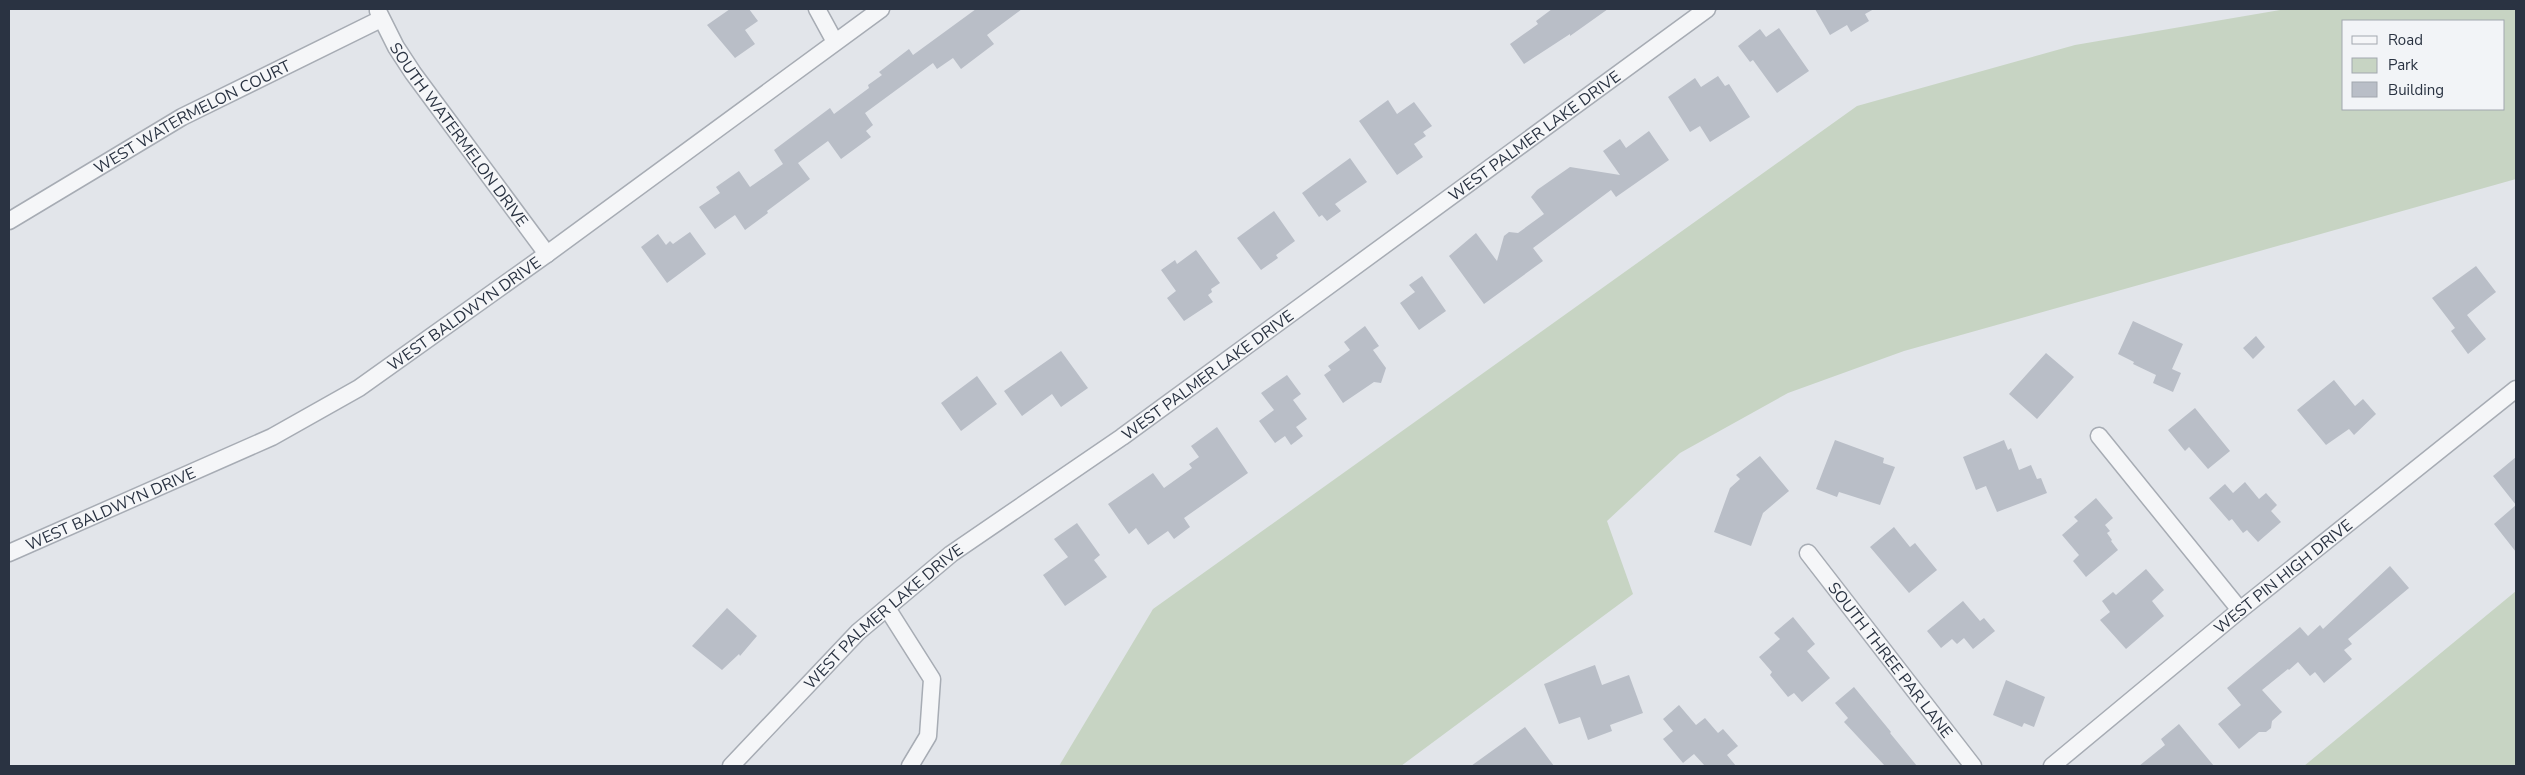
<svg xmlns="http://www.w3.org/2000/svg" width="2525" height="775" viewBox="0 0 2525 775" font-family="'Nunito Sans',sans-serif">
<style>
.green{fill:#c7d4c3;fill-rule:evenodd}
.building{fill:#b9bec7}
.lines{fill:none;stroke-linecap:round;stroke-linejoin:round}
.street-casing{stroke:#a7acb4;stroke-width:19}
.street{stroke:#f5f6f8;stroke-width:16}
.labels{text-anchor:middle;stroke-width:4.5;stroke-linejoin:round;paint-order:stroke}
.street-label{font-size:16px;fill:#2a3342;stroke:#f2f4f7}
</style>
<rect width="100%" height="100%" fill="#e2e5ea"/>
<path class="green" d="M 2286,9 L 2516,9 L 2516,179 L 1904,351 L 1788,393 L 1680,453 L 1607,521 L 1633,594 L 1401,766 L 1059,766 L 1153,609 L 1857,106 L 2075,45 ZM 2344,21 L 2504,21 L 2504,109 L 2344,109 Z
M 2516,591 L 2516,766 L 2304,766 Z"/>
<path class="building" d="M 730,9 L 749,9 L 758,21 L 745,30 L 755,44 L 735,58 L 707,25 Z
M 976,9 L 1022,9 L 987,35 L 994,44 L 961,69 L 953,58 L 937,69 L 933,63 L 865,113 L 873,125 L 866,131 L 871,137 L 841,159 L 828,141 L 798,163 L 810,179 L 767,211 L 768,213 L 745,230 L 735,215 L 715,229 L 699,207 L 720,193 L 716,187 L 739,171 L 750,187 L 783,164 L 774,150 L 830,108 L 834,114 L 869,88 L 868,85 L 882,75 L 879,72 L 909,49 L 913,55 Z
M 1552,9 L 1608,9 L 1570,36 L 1570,34 L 1524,64 L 1510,44 L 1538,24 L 1536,21 Z
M 1815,9 L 1874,9 L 1865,14 L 1869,21 L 1851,32 L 1847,25 L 1830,35 Z
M 1779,28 L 1809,71 L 1777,93 L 1753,60 L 1750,62 L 1738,46 L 1760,29 L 1766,37 Z
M 1718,76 L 1725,86 L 1729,84 L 1750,117 L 1710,142 L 1700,126 L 1690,132 L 1668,97 L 1695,78 L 1701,87 Z
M 1388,100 L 1397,114 L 1414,102 L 1432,126 L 1423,132 L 1426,136 L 1414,144 L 1423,157 L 1397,175 L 1359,121 Z
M 1649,131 L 1669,160 L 1616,197 L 1611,190 L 1533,248 L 1543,261 L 1484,304 L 1449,256 L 1476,233 L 1497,261 L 1504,236 L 1509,232 L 1518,233 L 1544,214 L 1531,197 L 1537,190 L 1570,167 L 1620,175 L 1603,151 L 1620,139 L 1626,148 Z
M 1350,158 L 1367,182 L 1335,204 L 1341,211 L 1327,221 L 1322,215 L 1319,217 L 1302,193 Z
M 1274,211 L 1295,241 L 1276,255 L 1278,258 L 1261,270 L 1237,238 Z
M 690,232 L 706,254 L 667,283 L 641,247 L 658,234 L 666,245 L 670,241 L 673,244 Z
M 1196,250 L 1220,283 L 1211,289 L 1212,292 L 1208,295 L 1213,302 L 1184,321 L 1167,298 L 1176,291 L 1161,270 L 1175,260 L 1177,264 Z
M 2476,266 L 2496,292 L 2467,315 L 2486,339 L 2468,354 L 2451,331 L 2455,328 L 2432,298 Z
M 1422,276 L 1446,311 L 1419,330 L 1400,303 L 1415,292 L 1409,285 Z
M 2133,321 L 2183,344 L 2172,369 L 2181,373 L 2173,392 L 2153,383 L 2156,375 L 2133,364 L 2134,362 L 2118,354 Z
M 1365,326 L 1379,346 L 1373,350 L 1386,368 L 1381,383 L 1374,382 L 1343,403 L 1324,375 L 1331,370 L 1328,366 L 1350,350 L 1344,342 Z
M 2256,336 L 2265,347 L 2253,359 L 2243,348 Z
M 1061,351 L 1088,388 L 1061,407 L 1052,394 L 1022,416 L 1004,391 Z
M 2046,353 L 2074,377 L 2037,419 L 2009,394 Z
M 1287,375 L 1301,394 L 1293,400 L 1307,419 L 1296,427 L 1303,436 L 1291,445 L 1285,436 L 1275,443 L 1259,421 L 1274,410 L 1261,393 Z
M 977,376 L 997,404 L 961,431 L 941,403 Z
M 2334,380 L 2355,406 L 2363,399 L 2376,414 L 2354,435 L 2349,429 L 2326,445 L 2297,410 Z
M 2195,408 L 2230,451 L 2208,469 L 2189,447 L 2185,451 L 2168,430 Z
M 1217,427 L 1248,473 L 1184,518 L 1190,527 L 1174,539 L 1168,531 L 1148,545 L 1136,528 L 1129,534 L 1108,504 L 1153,473 L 1164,488 L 1192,468 L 1189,464 L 1199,457 L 1191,446 Z
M 1835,440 L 1884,458 L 1883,463 L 1895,467 L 1880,505 L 1839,492 L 1837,497 L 1816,489 Z
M 2004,440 L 2008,450 L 2011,448 L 2019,470 L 2031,465 L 2037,479 L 2041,478 L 2047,493 L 1997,512 L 1986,486 L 1976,490 L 1963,457 Z
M 1760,456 L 1789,491 L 1763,513 L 1751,546 L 1714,532 L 1730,488 L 1740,479 L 1736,475 Z
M 2516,457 L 2516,505 L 2493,476 Z
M 2245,482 L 2259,499 L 2266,493 L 2277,505 L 2271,511 L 2281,522 L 2258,542 L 2247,530 L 2243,533 L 2232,519 L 2229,521 L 2209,498 L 2225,484 L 2233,493 Z
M 2096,498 L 2113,518 L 2105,525 L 2110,531 L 2107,533 L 2112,540 L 2111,541 L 2118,550 L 2086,577 L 2073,561 L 2079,555 L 2062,535 L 2078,521 L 2074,517 Z
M 2516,505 L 2516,552 L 2494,524 Z
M 1077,523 L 1100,555 L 1094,560 L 1107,577 L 1065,606 L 1043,575 L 1068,557 L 1054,539 Z
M 1894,527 L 1910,547 L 1915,543 L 1937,570 L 1909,593 L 1870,547 Z
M 2390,566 L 2409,588 L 2348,639 L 2352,644 L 2344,650 L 2352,659 L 2324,683 L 2315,672 L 2310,676 L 2298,662 L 2289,670 L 2288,669 L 2262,690 L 2282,712 L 2272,721 L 2271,728 L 2266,732 L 2259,732 L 2239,749 L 2218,724 L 2241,705 L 2227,688 L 2300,627 L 2308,636 L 2320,625 L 2323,629 Z
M 2146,569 L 2164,590 L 2152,601 L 2164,616 L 2126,649 L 2100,620 L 2110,612 L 2102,601 L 2113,592 L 2116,595 Z
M 1963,601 L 1980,621 L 1984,618 L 1995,631 L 1973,649 L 1964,638 L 1957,644 L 1952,639 L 1941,648 L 1927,631 Z
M 727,608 L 757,636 L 740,656 L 739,654 L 722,670 L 692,646 Z
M 1793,617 L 1815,644 L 1807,651 L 1830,678 L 1802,702 L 1794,693 L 1788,697 L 1770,675 L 1772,672 L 1759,657 L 1780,639 L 1774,633 Z
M 1595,665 L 1602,685 L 1629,675 L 1643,713 L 1610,725 L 1612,731 L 1588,740 L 1580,717 L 1559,724 L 1544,684 Z
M 2006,680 L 2045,697 L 2034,727 L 2024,723 L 2022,727 L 1993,715 Z
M 1854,687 L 1891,732 L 1890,733 L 1917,766 L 1885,766 L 1844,722 L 1848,718 L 1835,703 Z
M 1679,705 L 1696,725 L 1705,718 L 1718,733 L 1723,729 L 1738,746 L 1727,755 L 1736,766 L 1705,766 L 1694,754 L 1683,763 L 1663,739 L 1673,731 L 1663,719 Z
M 2179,724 L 2214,766 L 2139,766 L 2165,745 L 2161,739 Z
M 1525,727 L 1554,766 L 1471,766 Z"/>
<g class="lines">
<g class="street-casing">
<g id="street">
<path d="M 817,9 L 835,42"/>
<path id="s1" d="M 378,11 L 396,47 L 413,73 L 547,254"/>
<path id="s2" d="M 9,221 L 182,117 L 381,19"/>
<path d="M 2099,436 L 2240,610"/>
<path id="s3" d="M 9,553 L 272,437 L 359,388 L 547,254 L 881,9"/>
<path id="s4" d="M 1808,553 L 1973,766"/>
<path d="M 887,608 L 932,679 L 928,736 L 910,766"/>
<path id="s5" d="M 731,766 L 858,632 L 951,554 L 1122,437 L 1707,9"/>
<path id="s6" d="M 2052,766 L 2240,610 L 2516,389"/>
</g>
</g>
<use href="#street" class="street"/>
</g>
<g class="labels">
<g class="street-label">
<text dy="6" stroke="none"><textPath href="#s2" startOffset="211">WEST WATERMELON COURT</textPath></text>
<text dy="6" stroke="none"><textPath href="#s1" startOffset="148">SOUTH WATERMELON DRIVE</textPath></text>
<text dy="6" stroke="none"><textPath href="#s5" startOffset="1024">WEST PALMER LAKE DRIVE</textPath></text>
<text dy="6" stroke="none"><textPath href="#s3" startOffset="516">WEST BALDWYN DRIVE</textPath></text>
<text dy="6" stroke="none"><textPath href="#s5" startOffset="619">WEST PALMER LAKE DRIVE</textPath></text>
<text dy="6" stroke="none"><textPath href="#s3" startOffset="111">WEST BALDWYN DRIVE</textPath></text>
<text dy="6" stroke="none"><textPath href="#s6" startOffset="299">WEST PIN HIGH DRIVE</textPath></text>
<text dy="6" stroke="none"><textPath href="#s5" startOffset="214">WEST PALMER LAKE DRIVE</textPath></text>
<text dy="6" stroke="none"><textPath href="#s4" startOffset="135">SOUTH THREE PAR LANE</textPath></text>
</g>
</g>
<rect width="2525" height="775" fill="none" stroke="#2a3342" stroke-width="20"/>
<rect x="2342" y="20" width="162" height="90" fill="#f2f4f7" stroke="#a2a7af"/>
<rect x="2352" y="36" width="25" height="8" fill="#f5f6f8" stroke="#a2a7af"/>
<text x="2388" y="45" font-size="15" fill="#2a3342">Road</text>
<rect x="2352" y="58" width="25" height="15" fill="#c7d4c3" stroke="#a2a7af"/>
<text x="2388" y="70" font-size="15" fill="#2a3342">Park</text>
<rect x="2352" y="82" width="25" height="15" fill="#b9bec7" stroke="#a2a7af"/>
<text x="2388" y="95" font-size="15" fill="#2a3342">Building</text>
</svg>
